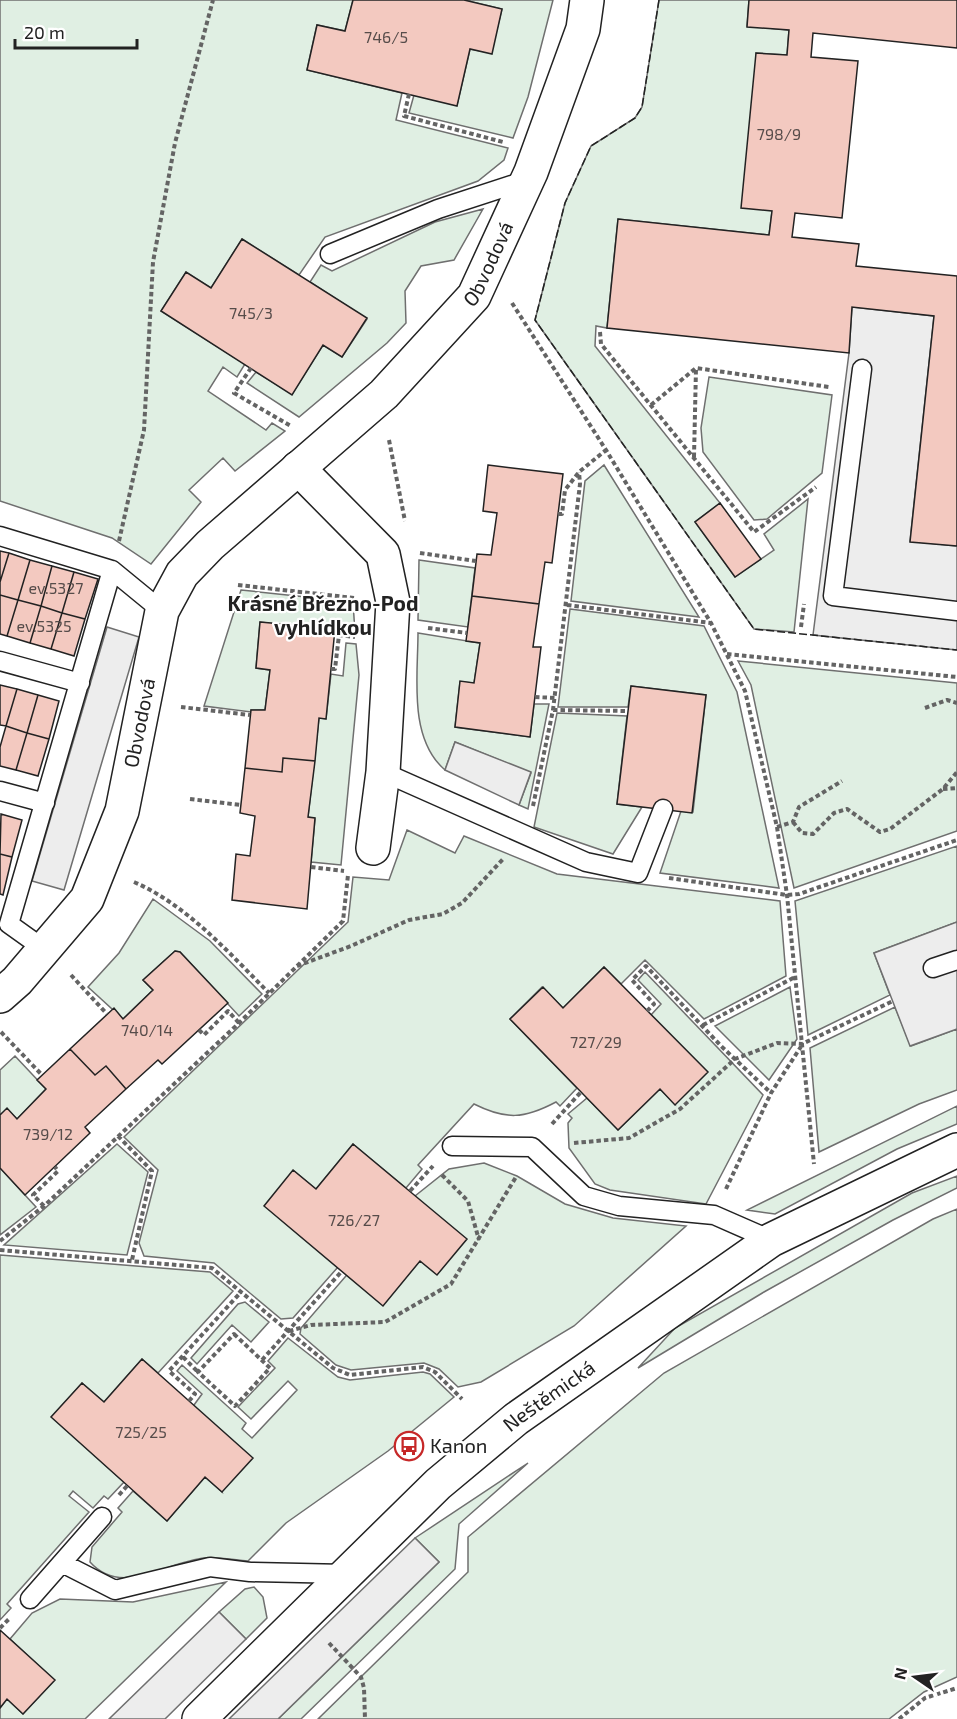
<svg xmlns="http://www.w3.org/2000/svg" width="957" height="1719" viewBox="0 0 957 1719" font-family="'Exo 2',sans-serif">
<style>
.green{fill:#e0efe3;stroke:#6f6f6f;stroke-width:1.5}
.parking{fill:#ededed;stroke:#6f6f6f;stroke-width:1.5}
.building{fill:#f3c9c0;stroke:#222;stroke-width:1.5}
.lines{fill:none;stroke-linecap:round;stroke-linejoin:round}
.lane-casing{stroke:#222;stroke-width:21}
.street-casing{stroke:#222;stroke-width:36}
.path{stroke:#646464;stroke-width:4;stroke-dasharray:4.5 3;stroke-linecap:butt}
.lane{stroke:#fff;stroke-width:18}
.street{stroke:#fff;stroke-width:33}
.fence{stroke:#222;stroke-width:1.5;stroke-dasharray:8 3;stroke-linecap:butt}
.labels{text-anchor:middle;stroke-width:4.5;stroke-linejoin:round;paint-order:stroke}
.number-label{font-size:16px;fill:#564c4a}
.street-label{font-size:20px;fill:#222;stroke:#fff}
.poi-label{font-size:20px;fill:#222;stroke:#fff;text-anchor:start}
.neighbourhood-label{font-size:21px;font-weight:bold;fill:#222;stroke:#fff}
</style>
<rect width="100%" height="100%" fill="#fff"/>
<path class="green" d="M 0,0 L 353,0 L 345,31 L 317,25 L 307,70 L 402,93 L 396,120 L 508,148 L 504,160 L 478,181 L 325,237 L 299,275 L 242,239 L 211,288 L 186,272 L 161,311 L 245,364 L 237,377 L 223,367 L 208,391 L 266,430 L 272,423 L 285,431 L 235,471 L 223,458 L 189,490 L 201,502 L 151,564 L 112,538 L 0,501 Z
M 464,0 L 553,0 L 528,97 L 513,138 L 409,113 L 414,95 L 457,105 L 470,49 L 491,53 L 502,9 Z
M 659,0 L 749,0 L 747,26 L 789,30 L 787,55 L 756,53 L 772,211 L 769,235 L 618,219 L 607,328 L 596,326 L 595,346 L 720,503 L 695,522 L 735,577 L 774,550 L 764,534 L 808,499 L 794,632 L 754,629 L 535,320 L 565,203 L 591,146 L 635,118 L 642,107 Z
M 483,209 L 454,260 L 421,266 L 405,291 L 406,323 L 387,343 L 299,417 L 247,383 L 256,372 L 292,394 L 323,345 L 342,357 L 367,319 L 310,282 L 321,265 L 332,271 L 435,222 Z
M 709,377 L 832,395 L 822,473 L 767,519 L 754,520 L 703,452 L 701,428 Z
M 604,465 L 699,617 L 571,601 L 585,481 Z
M 419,560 L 475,568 L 468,627 L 418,620 Z
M 241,590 L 353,602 L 355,633 L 260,622 L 256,668 L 270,670 L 265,710 L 251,710 L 251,712 L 204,706 Z
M 570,609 L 704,626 L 737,692 L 779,888 L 660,873 L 681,811 L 693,812 L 706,695 L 631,686 L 628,707 L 558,707 Z
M 418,633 L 480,643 L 474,683 L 460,682 L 455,727 L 530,737 L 534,704 L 549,704 L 528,809 L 519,805 L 531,773 L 455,742 L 445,770 C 408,738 418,676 418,633 Z
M 346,643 L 356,644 L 359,675 L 341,865 L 311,862 L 315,819 L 308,817 L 319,718 L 326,719 L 331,674 L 343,676 Z
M 738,661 L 957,683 L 957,831 L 794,888 L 751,685 Z
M 557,713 L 627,716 L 617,804 L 642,807 L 613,854 L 534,827 Z
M 407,830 L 455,853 L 464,836 L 557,874 L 780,901 L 786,976 L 704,1019 L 645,960 L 621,984 L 604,967 L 563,1008 L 542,987 L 510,1019 L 577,1088 L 560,1106 L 556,1102 C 524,1119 506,1120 474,1104 L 418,1165 L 422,1169 L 406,1188 L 353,1144 L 316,1189 L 293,1170 L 338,1267 L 293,1318 L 281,1319 L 214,1263 L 144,1256 L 139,1243 L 158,1170 L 124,1137 L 348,922 L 353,877 L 389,880 Z
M 957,846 L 957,922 L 874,953 L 890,995 L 808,1035 L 795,901 Z
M 153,899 L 210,941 L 262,994 L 239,1016 L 180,952 L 175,951 L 143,980 L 153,990 L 123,1019 L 88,987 L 119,953 Z
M 645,972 L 763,1095 L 706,1204 L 610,1190 L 595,1184 L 569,1148 L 568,1123 L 572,1118 L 568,1114 L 587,1098 L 618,1130 L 660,1089 L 675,1104 L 651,1015 L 661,1004 L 638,980 Z
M 790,987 L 797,1039 L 769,1080 L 715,1026 Z
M 895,1007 L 911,1046 L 957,1029 L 957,1090 L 919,1104 L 819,1152 L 810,1048 Z
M 15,1056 L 46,1089 L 17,1119 L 7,1109 L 0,1115 L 0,1070 Z
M 957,1106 L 957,1124 L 897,1149 L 775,1214 L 747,1210 Z
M 117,1144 L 148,1172 L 127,1255 L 4,1245 Z
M 484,1163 L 517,1176 L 565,1204 L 613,1218 L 686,1226 L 574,1326 L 481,1382 L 458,1387 L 439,1369 L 424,1363 L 351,1370 L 336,1365 L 300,1334 L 301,1328 L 415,1196 L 449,1169 Z
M 0,1168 L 36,1207 L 0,1235 Z
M 957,1176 L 957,1188 L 893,1220 L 764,1292 L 638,1368 L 675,1328 L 912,1193 Z
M 957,1209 L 957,1677 L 924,1692 L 889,1719 L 318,1719 L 468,1572 L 468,1537 L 664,1373 L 933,1219 Z
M 0,1255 L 210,1272 L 233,1291 L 158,1373 L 142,1359 L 104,1402 L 82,1383 L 52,1417 L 124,1482 L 108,1499 L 104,1496 L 93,1508 L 73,1491 L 69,1496 L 89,1512 L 7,1604 L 11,1608 L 0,1620 Z
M 245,1302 L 269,1322 L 251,1342 L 232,1325 L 197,1364 L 191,1358 L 238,1304 Z
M 288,1338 L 338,1377 L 350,1380 L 423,1372 L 430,1374 L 454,1397 L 388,1451 L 286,1523 L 248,1561 C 234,1560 219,1557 205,1558 C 167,1561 122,1598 90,1562 L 92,1547 L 122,1512 L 118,1508 L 133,1491 L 167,1521 L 205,1477 L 222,1492 L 194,1405 L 202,1394 L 177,1371 L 182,1365 L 246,1423 L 242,1429 L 252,1438 L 297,1390 L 288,1381 L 251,1419 L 238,1407 L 275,1368 L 268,1361 Z
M 528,1463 L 459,1524 L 455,1569 L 301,1719 L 278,1719 L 439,1562 L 415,1538 Z
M 226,1582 L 85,1719 L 0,1719 L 0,1708 L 7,1699 L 23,1714 L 54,1680 L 10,1639 L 32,1613 L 60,1599 L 133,1602 Z
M 254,1587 L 263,1597 L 267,1618 L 246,1639 L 219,1612 L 245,1589 Z"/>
<path class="parking" d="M 852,307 L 934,316 L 910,541 L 957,546 L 957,650 L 813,635 L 849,353 Z
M 107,627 L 139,637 L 64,890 L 32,881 Z
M 455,742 L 531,772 L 519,805 L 445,770 Z
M 957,922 L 957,1029 L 910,1046 L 874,953 Z
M 415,1538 L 439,1562 L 278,1719 L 229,1719 Z
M 219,1612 L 246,1639 L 165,1719 L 109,1719 Z"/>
<path class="building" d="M 353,0 L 464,0 L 502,9 L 492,54 L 470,49 L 457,106 L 307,70 L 317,25 L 345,31 Z
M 749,0 L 957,0 L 957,48 L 813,33 L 811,57 L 858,61 L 842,218 L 795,213 L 792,237 L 859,244 L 856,266 L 957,276 L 957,546 L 910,542 L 934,316 L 852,307 L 849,353 L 607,328 L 618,219 L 769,235 L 772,211 L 741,208 L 756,53 L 787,55 L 789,30 L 747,27 Z
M 242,239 L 367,318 L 342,357 L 323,345 L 292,395 L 161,311 L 186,272 L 211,288 Z
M 488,465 L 563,474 L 552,563 L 545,562 L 539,604 L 472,596 L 477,554 L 491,555 L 497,513 L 483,511 Z
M 720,503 L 761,559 L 735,577 L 695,522 Z
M 0,551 L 9,553 L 0,582 Z
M 9,553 L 30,560 L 18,600 L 0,595 L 0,582 Z
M 30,560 L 52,566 L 41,606 L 18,600 Z
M 52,566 L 74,572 L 62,613 L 41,606 Z
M 74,572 L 98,579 L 85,619 L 62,613 Z
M 0,595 L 18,600 L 7,636 L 0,634 Z
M 472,596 L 539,604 L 533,647 L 541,647 L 530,737 L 455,727 L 460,681 L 474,683 L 480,643 L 466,641 Z
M 18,600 L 41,606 L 30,643 L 7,636 Z
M 41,606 L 62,613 L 51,649 L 30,643 Z
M 62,613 L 85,619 L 74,656 L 51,649 Z
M 260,622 L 335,629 L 326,719 L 319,718 L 315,761 L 283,758 L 282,772 L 245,768 L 251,710 L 265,710 L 270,670 L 256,668 Z
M 0,685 L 17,689 L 6,726 L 0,725 Z
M 631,686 L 706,695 L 692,813 L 617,804 Z
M 17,689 L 38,695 L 27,733 L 6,726 Z
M 38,695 L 59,701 L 49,739 L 27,733 Z
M 6,726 L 27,733 L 16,770 L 0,766 L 0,747 Z
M 27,733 L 49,739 L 38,776 L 16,770 Z
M 283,758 L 315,761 L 308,817 L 315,818 L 307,909 L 232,900 L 236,854 L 250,856 L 255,816 L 240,813 L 245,768 L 282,772 Z
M 1,814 L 22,820 L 12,857 L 0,854 Z
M 0,854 L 12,857 L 3,895 L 0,894 Z
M 175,951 L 180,952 L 228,1003 L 162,1064 L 158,1060 L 126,1089 L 106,1066 L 95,1075 L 70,1049 L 114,1008 L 123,1019 L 153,990 L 143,980 Z
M 604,967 L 708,1072 L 675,1105 L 660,1089 L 618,1130 L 510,1019 L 543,987 L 563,1008 Z
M 70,1049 L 95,1075 L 106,1066 L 126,1089 L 85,1127 L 90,1133 L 25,1195 L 0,1168 L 0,1115 L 7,1108 L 17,1119 L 46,1089 L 37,1080 Z
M 353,1144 L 467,1239 L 437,1275 L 420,1261 L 383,1306 L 264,1206 L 293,1170 L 316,1189 Z
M 142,1359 L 253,1458 L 222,1492 L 205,1477 L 167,1521 L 51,1417 L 82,1383 L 104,1402 Z
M 0,1630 L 55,1680 L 23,1714 L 7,1699 L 0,1708 Z"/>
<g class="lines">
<g class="lane-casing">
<path id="lane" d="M 330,254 L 438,209 L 527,180
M 862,369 L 833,596 L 957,611
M 0,536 L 112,570
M 0,661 L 80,683
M 383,772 L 586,862 L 638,873 L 663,809
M 0,791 L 45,803
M 44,949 L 9,924 L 112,570 L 162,611
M 933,968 L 957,960
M 452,1146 L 532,1147 L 584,1196 L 619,1206 L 714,1215 L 771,1240
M 62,1563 L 115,1590 L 210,1567 L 250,1572 L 346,1574
M 30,1599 L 102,1517"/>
</g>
<g class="street-casing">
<g id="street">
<path d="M 298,468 L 383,554 L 393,602 L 383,772 L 373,848"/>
<path id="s1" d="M 0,996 L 17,981 L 87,899 L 122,811 L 162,611 L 182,574 L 210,545 L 384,394 L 474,296 L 531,172 L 583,29 L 587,0"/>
<path id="s2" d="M 199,1719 L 438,1484 L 516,1419 L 771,1240 L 957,1150"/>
</g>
</g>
<path class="path" d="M 409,94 L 404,116 L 503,142
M 512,303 L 606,450 L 711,623 L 745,691 L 777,827 L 787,895 L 814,1164
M 600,332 L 601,344 L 754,532 L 816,487
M 251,368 L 234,393 L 291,426
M 651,405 L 696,368 L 829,387
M 389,440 L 405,521
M 694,457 L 696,368
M 558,514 L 562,514 L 565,490 L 579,472 L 606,450
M 119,541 L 144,430 L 153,262 L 175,143 L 213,0
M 420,553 L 476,561
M 238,585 L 354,598
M 567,605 L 711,623
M 801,627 L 804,604
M 428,628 L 467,633
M 727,654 L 957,677
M 331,669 L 335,669 L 339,635 L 355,637
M 535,697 L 555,698
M 181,707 L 250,715
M 925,708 L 947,700 L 957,703
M 553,710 L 627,711
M 943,789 L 957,788
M 190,799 L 241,805
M 533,806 L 553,710 L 580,484 L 579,472
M 793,822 L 802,833 L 813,834 L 834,813 L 847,809 L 880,832 L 890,829 L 943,789 L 957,772
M 777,827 L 793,822 L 799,807 L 842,781
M 311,867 L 344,871
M 669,878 L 787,895 L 799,894 L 957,840
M 134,882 C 187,905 229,953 269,993
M 297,966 L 351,946 L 409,920 L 443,914 L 462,903 L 504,858
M 71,975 L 107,1014
M 647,1011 L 654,1004 L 632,980 L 646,966 L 721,1046 L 771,1093
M 703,1025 L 795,977
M 199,1030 L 204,1035 L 228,1011 L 239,1023
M 1,1032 L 42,1075
M 552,1124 L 581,1092
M 118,1136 L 152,1171 L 132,1260
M 574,1143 L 629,1138 L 680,1109 L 735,1059 L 777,1043 L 802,1044 L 893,1001
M 442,1175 L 468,1201 L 479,1240
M 726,1189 L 771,1093 L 802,1045
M 410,1191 L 433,1166
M 44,1206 L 33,1195 L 58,1171 L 55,1167
M 0,1241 L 44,1206 L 239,1023 L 343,921 L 348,875
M 0,1250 L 212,1268 L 333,1368 L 350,1375 L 423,1367 L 435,1372 L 462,1399
M 289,1331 L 311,1325 L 385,1322 L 451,1284 L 516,1177
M 234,1334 L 270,1368 L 235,1406 L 198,1372 Z
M 183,1357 L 198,1372
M 262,1360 L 342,1271
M 189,1401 L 195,1394 L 169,1371 L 241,1292
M 119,1495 L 127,1486
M 0,1628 L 10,1618
M 329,1643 L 361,1677 L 364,1688 L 365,1719
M 899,1719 L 925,1698 L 957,1688"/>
<use href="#lane" class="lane"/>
<use href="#street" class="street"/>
<path class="fence" d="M 659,0 L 642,107 L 635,118 L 591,146 L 565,203 L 535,320 L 754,629 L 957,650"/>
</g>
<defs>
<g id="bus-ring" transform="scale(1.5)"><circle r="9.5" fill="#fff" stroke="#c62828" stroke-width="1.5"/><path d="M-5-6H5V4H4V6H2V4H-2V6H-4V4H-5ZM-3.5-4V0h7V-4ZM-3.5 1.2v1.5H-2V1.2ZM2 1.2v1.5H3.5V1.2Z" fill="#c62828"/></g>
</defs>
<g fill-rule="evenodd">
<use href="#bus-ring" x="409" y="1446"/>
</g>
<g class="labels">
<g class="number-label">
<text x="386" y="43">746/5</text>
<text x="779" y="140">798/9</text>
<text x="251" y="319">745/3</text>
<text x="56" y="594">ev.5327</text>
<text x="44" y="632">ev.5325</text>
<text x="147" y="1036">740/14</text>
<text x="596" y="1048">727/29</text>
<text x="48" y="1140">739/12</text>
<text x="354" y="1226">726/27</text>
<text x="141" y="1438">725/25</text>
</g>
<g class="street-label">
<text dy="7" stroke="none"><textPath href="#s1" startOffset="910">Obvodová</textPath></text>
<text dy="7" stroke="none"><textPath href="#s1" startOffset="315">Obvodová</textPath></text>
<text dy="7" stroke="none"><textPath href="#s2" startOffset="477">Neštěmická</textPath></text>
</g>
<g class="poi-label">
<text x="430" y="1453">Kanon</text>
</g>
<g class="neighbourhood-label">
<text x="323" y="611">Krásné Březno-Pod<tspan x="323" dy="24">vyhlídkou</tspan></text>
</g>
</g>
<g transform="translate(915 1677) rotate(284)" stroke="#ffffff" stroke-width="4.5" paint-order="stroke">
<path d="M0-4.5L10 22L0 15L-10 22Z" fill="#222222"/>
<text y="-9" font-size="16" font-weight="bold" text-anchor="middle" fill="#222222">N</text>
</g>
<path d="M15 39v9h122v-9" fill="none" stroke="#222222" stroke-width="3"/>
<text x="24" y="39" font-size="18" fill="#222222" stroke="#ffffff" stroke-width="4.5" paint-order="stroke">20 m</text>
</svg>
